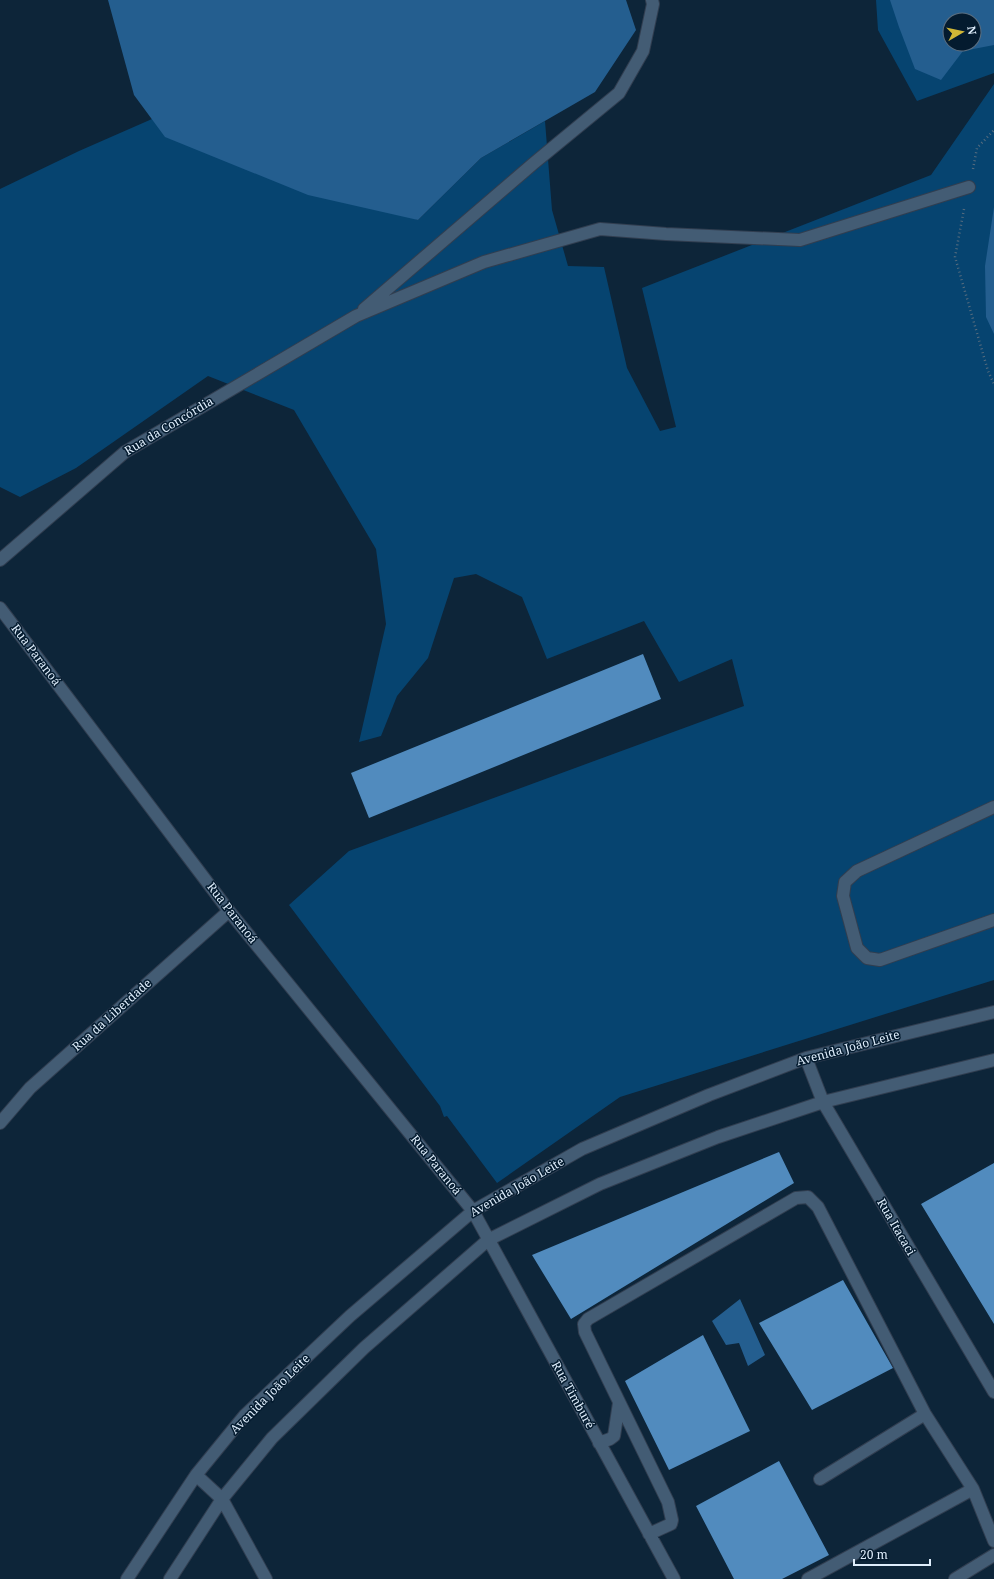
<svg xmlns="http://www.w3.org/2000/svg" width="994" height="1579" viewBox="0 0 994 1579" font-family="'Noto Serif',serif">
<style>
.green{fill:#064470;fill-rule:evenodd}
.water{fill:#245e8f;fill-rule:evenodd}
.building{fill:#518bbe}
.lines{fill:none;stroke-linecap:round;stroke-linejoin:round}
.minor-casing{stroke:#313e50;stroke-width:14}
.path{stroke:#576c7e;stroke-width:2.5;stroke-dasharray:1 3;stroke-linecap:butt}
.minor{stroke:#435c74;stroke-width:12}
.labels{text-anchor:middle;stroke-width:3;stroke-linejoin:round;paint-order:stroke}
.street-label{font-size:12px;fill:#deedfb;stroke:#041b2f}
</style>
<rect width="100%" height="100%" fill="#0d2539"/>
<path class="green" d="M 876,0 L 994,0 L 994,73 L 917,101 L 878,30 ZM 950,20 L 974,20 L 974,44 L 950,44 Z
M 994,84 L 994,980 L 620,1097 L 497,1183 L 447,1116 L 444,1117 L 440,1106 L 289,905 L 349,851 L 744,706 L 732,659 L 679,682 L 644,621 L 547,659 L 522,597 L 476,574 L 454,578 L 428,658 L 397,696 L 381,736 L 359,742 L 386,624 L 376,549 L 294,410 L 208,376 L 76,468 L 20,497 L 0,487 L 0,189 L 79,151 L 152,119 L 418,220 L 481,158 L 545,121 L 552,210 L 568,266 L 604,267 L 627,368 L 660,431 L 676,427 L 642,288 L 931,175 Z"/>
<path class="water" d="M 108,0 L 626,0 L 636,30 L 595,92 L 481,158 L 418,220 L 308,195 L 165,137 L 134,95 Z
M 890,0 L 994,0 L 994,45 L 963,51 L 941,80 L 915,69 L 899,27 ZM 950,20 L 974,20 L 974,44 L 950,44 Z
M 994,207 L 994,334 L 986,317 L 985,266 Z
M 740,1299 L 765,1355 L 748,1366 L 739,1343 L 726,1345 L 712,1321 Z"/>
<path class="building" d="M 643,654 L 661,699 L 369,818 L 351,773 Z
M 779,1152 L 794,1183 L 571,1319 L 532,1255 Z
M 994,1163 L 994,1324 L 921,1204 Z
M 843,1280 L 893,1368 L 812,1410 L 759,1323 Z
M 703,1335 L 750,1431 L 669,1470 L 625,1381 Z
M 779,1461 L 829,1555 L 782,1579 L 734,1579 L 696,1506 Z"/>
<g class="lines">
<g class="minor-casing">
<path id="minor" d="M 364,309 L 534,163 L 619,93 L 643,51 L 653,4 L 652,0
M 0,560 L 125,452 L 356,316 L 484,262 L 600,229 L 666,234 L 800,240 L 969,187
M 0,608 L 229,911 L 473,1211 L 674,1579
M 994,807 L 857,871 L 845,882 L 843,896 L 857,948 L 867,958 L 880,960 L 994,920
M 806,1058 L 823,1102 L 994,1392
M 0,1123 L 30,1088 L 229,911
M 599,1443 L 610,1439 L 614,1436 L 619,1403
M 196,1475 L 222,1499 L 266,1579
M 820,1479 L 925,1414
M 973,1489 L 994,1541
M 649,1534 L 671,1524 L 672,1520 L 668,1502 L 585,1332 L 584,1324 L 588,1319 L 796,1198 L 808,1197 L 818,1207 L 925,1414 L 973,1489 L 808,1579
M 127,1579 L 196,1475 L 245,1415 L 350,1316 L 473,1211 L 582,1149 L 709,1095 L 806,1058 L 994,1012
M 170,1579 L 222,1499 L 272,1438 L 364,1348 L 488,1240 L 600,1184 L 718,1137 L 823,1102 L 994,1060
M 955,1579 L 994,1555"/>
</g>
<path class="path" d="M 973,169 L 977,148 L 994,130
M 964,209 L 955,257 L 988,371 L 994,384"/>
<use href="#minor" class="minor"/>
</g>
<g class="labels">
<g class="street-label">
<text transform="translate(169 426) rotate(-31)" y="4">Rua da Concórdia</text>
<text transform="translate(36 655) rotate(53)" y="4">Rua Paranoá</text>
<text transform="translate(232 913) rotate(52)" y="4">Rua Paranoá</text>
<text transform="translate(112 1015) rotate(-42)" y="4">Rua da Liberdade</text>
<text transform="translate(848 1048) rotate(-15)" y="4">Avenida João Leite</text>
<text transform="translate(436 1165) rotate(51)" y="4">Rua Paranoá</text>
<text transform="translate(517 1187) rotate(-30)" y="4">Avenida João Leite</text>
<text transform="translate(896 1227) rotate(60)" y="4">Rua Itacaci</text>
<text transform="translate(270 1394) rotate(-45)" y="4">Avenida João Leite</text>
<text transform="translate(573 1395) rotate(61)" y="4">Rua Timburé</text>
</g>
</g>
<g transform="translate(962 32) rotate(81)"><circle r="19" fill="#041b2f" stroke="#5b6f81"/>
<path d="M0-3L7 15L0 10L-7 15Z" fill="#d1b736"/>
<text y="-6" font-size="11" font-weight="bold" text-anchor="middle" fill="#deedfb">N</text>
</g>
<path d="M854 1559v6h76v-6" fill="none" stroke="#deedfb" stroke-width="2"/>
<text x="860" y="1559" font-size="12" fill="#deedfb" stroke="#041b2f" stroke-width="3" paint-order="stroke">20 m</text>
</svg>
